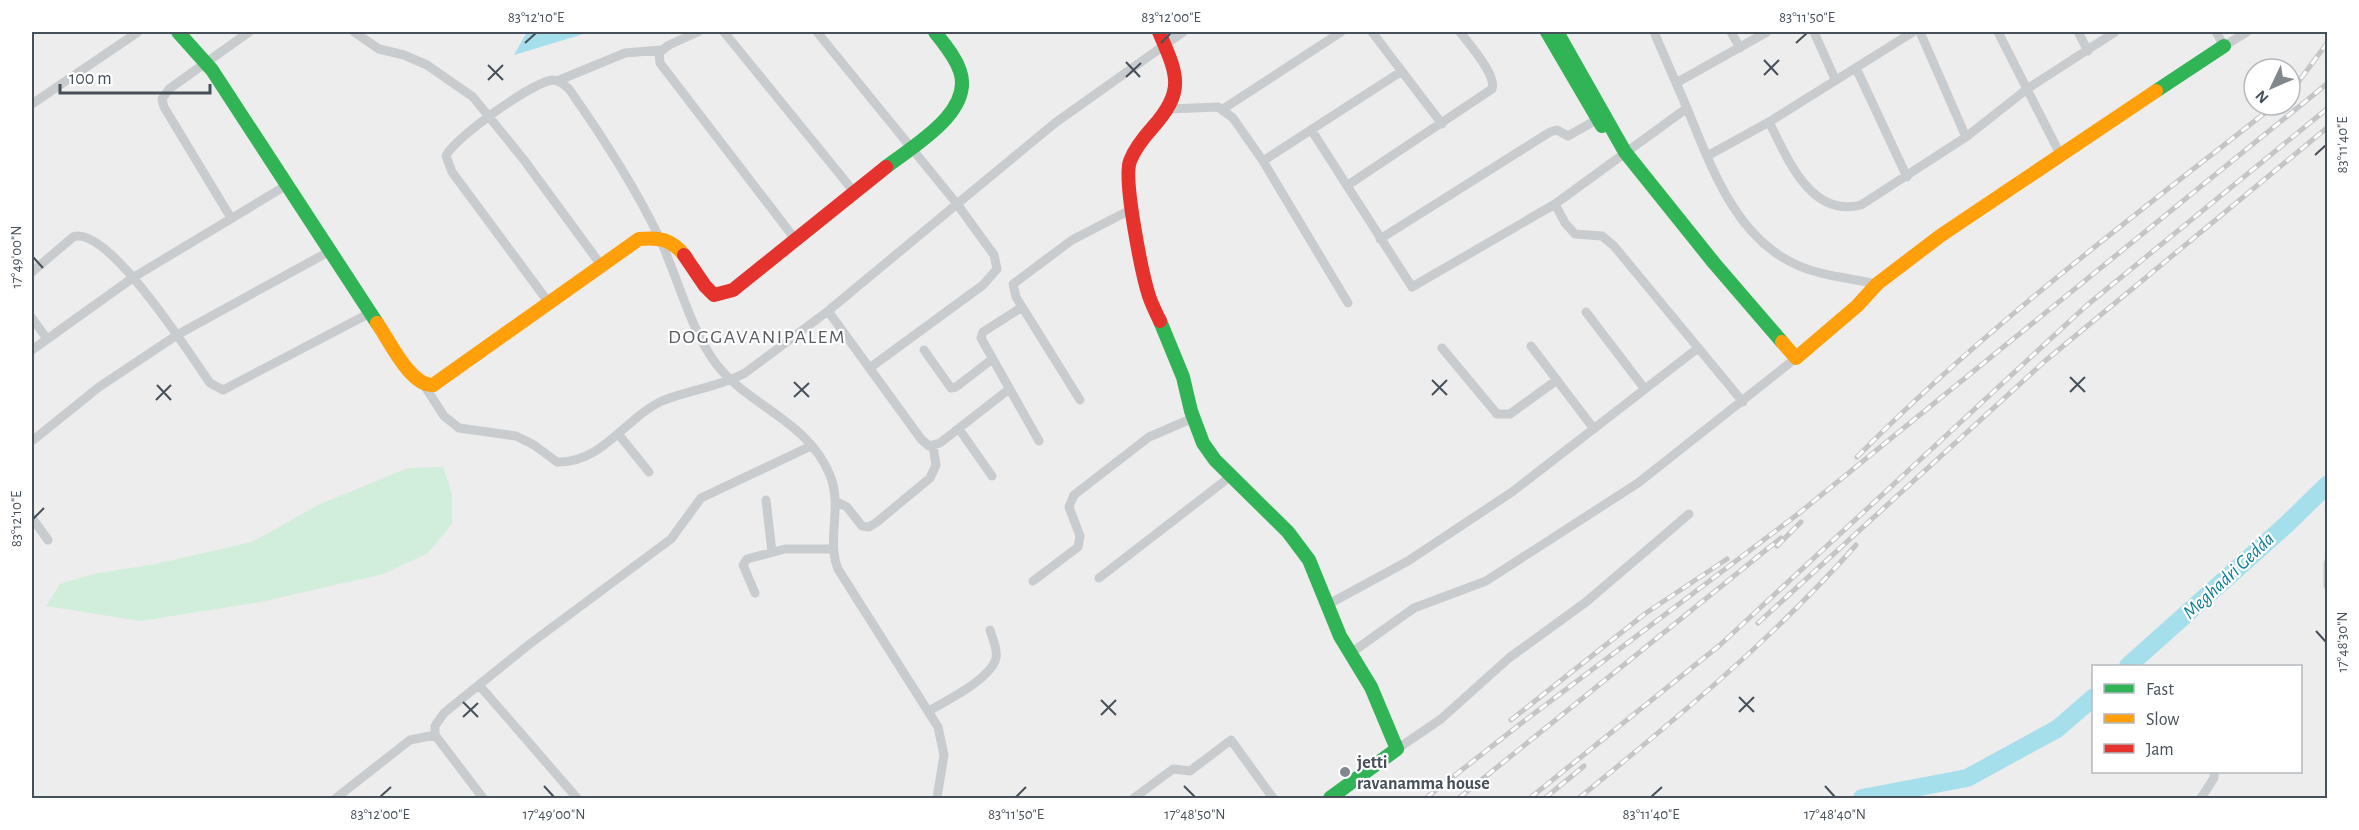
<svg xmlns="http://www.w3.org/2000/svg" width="2359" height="830" viewBox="0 0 2359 830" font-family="'Alegreya Sans',sans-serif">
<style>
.green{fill:#d1eedb}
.water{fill:#a5dfec}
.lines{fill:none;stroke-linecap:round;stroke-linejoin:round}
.river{stroke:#a5dfec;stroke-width:18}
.street{stroke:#c9ccce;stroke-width:9}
.fast{stroke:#30b455;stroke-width:14}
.slow{stroke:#ff9f0a;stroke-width:14}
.jam{stroke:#e5322d;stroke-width:14}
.rail-casing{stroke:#c4c5c7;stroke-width:5}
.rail{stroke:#fff;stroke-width:3;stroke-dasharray:9;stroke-linecap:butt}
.ticks{fill:none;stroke:#45505a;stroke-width:2}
.poi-dot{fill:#80878d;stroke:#fff;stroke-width:2}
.labels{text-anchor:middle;stroke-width:4.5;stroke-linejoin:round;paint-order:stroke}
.poi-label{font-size:18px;font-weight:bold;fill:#45505a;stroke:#fff;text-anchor:start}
.neighbourhood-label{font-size:20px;letter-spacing:1.5px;fill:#595d61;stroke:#fff}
.water-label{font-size:20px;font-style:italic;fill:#0c7e97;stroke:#fff}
.neatline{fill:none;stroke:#45505a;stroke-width:2}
.ticks-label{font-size:15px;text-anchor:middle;fill:#45505a}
</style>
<rect width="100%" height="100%" fill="#eeeded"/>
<path class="green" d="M 443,467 L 452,494 L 452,524 L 428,553 L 383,574 L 261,602 L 140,621 L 46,606 L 60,584 L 93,574 L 155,564 L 252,542 L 318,505 L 408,468 Z"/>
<path class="water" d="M 527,32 L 590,32 L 514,55 Z"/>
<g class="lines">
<path class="river" d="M 2128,666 L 2287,524 L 2328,484
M 1862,798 L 1967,778 L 2057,729 L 2094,697"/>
<path class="street" d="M 354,32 L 379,49 L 404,55 L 427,65 L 473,97 L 524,160 L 601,265
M 698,32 L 669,45 L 659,53 L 660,63 L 795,239
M 724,32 L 855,193
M 817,32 L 957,204 L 1055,123 L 1183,32
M 1372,32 L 1442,124
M 1654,32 L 1676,83
M 1731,32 L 1740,48
M 1767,32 L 1676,83 C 1706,148 1727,234 1797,265 C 1821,276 1851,278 1877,284
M 1814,32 L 1835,79
M 1920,32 L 1966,137
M 1998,32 L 2060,154
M 2078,32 L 2088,51
M 2216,32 L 2224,46 L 2247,32
M 1856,68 L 1907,177
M 557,81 L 625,53 L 661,50
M 32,104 L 138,32
M 1169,109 L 1218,107 L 1233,118 L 1263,161 L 1348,303
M 1223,109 L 1341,32
M 1769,122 C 1787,157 1810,218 1861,205 L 1966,137 L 2027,89 L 2115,32
M 1312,131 L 1412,287 L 1555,204 L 1687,108
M 1709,155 L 1769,122 L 1913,32
M 1263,161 L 1402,71
M 1348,185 L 1492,89 C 1497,75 1469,44 1460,32
M 1555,204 L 1565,223 L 1575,234 L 1602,236 L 1614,246 L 1743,402
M 231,218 L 164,107 L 162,99 L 169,89 L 249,32
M 1380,239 L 1550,132 L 1557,130 L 1568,136 L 1598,119
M 32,272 L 73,237 C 107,223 191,356 210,383 L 223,390 L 370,313
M 549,303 L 452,172 L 446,156 C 454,138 534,81 553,80 C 560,80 564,85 569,89 C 602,136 634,185 659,237 C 677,275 691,332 717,365 C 750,407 807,420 830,475 C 843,508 826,539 838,569 L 938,727 L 944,755 L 937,798
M 1022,307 L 983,332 L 981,338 L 1039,441
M 828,311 L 921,439 L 929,446 L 940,443 L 1008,390
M 1586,312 L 1644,388
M 32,318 L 47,339
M 1531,346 L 1594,429
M 1442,348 L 1497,414 L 1510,414 L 1557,380
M 32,350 L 134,277 L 287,185
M 924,350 L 951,388 L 956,387 L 991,360
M 424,385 L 444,416 L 459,428 L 516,436 L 534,445 L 557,462 C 603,463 625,418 662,401 C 689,390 719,387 745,373 L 828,311 L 957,204 L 994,255 L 997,269 L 983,285 L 871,367
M 1080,400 L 1016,297 L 1013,284 L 1072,240 L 1132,209
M 959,429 L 992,476
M 619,435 L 649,472
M 32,441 L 99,387 L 177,335 L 330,251
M 766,500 L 772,552
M 837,502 L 847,507 L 862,526 L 869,527 L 877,522 L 930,478 L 936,465 L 933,446
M 32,518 L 48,540
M 2328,563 L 2328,586
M 1099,578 L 1231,476
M 1033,581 L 1078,547 L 1080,536 L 1069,507 L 1074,495 L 1149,437 L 1193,418
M 755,593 L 743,565 L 747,559 L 785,549 L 833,549
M 1327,605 L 1408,561 L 1512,492 L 1698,348
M 1351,653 L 1414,608 L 1486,581 L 1638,483 L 1796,358
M 479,685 L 577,798
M 929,711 C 947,700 991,679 996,658 C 998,649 992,638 990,630
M 1397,749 L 1441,719 L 1509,658 L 1586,602 L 1689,514
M 336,798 L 410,740 L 435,735
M 483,798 L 435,735 L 435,726 L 444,713 L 531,643 L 671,539 L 701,498 L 811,446
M 1134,798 L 1173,769 L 1190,771 L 1231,740 L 1273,798
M 2201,798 L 2214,778 L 2214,772"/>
<path class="fast" d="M 178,32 L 212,70 L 377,323
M 1547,32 L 1602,126
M 1557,32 L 1625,152 L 1714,263 L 1782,342
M 2156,91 L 2224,46
M 886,167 C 913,146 974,112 960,71 C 955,56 944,44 935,32
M 1160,321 L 1183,377 L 1191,411 L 1203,443 L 1215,460 L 1288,532 L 1309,560 L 1340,636 L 1371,687 L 1397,749 L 1330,798"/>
<path class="slow" d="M 377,323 C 389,340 410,386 433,385 L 639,239 C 659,237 671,239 684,255
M 1782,342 L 1796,358 L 1857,306 L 1877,284 L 1940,236 L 2156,91"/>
<path class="jam" d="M 1159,32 C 1177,74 1186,90 1153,127 C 1144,137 1135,148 1130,161 C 1123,180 1142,274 1149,296 C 1152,305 1156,313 1160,321
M 684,255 L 705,286 L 714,295 L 733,290 L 886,167"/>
<g class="rail-casing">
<path id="rail" d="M 2290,93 L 2328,42
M 1857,457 C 1985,327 2133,217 2275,105
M 1777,546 L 1801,522
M 1758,623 L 2045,361 L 2328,127
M 1511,720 L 1646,613 L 1727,559
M 1426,798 L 1519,725 L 1798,514 L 2328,83
M 1459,798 L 1781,538
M 1530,798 L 1720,645 L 2086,306 L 2328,108
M 1545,798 L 1584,766
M 1579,798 C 1676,719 1772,640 1856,545"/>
</g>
<use href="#rail" class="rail"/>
</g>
<path class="ticks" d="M 525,43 L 536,33M 1161,43 L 1171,33M 1796,43 L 1807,33M 1764,60 L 1778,75M 1126,62 L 1140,77M 488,65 L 503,80M 1764,75 L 1779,60M 1126,77 L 1141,63M 488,80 L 503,65M 2315,155 L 2326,145M 33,257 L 43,268M 2070,377 L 2085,392M 1432,380 L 1447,395M 794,382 L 809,397M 157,385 L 171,400M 2070,392 L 2085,377M 1432,395 L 1447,380M 794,397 L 809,383M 156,400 L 171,385M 33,519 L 44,508M 2316,631 L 2326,642M 1739,697 L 1754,712M 1101,700 L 1116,715M 463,702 L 478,717M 1739,712 L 1754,697M 1101,715 L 1116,700M 463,717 L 478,703M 544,786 L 554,797M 1184,786 L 1195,797M 1825,786 L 1835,797M 380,797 L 391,787M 1016,797 L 1026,787M 1651,797 L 1662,787"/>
<circle class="poi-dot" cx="1345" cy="772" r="6"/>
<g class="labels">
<g class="poi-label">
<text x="1357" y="768">jetti<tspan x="1357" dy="21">ravanamma house</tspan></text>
</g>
<g class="neighbourhood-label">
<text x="757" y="343">DOGGAVANIPALEM</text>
</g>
<g class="water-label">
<text transform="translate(2228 575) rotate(-43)" y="7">Meghadri Gedda</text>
</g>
</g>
<rect width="2359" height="830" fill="none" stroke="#ffffff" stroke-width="66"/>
<rect x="2092" y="665" width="210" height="108" fill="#ffffff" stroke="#b5b9bd" stroke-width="1.5"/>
<rect x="2104" y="684" width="30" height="9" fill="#30b455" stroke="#b5b9bd" stroke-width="1.5"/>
<text x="2146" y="695" font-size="18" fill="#45505a">Fast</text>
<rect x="2104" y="714" width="30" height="9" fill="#ff9f0a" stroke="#b5b9bd" stroke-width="1.5"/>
<text x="2146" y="725" font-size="18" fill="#45505a">Slow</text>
<rect x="2104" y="744" width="30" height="9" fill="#e5322d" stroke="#b5b9bd" stroke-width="1.5"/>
<text x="2146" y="755" font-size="18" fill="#45505a">Jam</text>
<g transform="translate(2272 87) rotate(226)"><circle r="28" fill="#ffffff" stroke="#b5b9bd" stroke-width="1.5"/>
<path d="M0-4.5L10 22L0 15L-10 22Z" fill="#80878d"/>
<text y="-9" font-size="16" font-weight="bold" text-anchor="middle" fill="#45505a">N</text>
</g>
<path d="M60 84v9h150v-9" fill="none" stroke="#45505a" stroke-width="3"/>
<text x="69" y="84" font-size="18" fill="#45505a" stroke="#ffffff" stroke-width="4.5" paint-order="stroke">100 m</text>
<rect x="33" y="33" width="2293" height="764" class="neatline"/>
<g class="ticks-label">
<text x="536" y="22">83°12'10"E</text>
<text x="1171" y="22">83°12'00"E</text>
<text x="1807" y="22">83°11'50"E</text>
<text transform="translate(2342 145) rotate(-90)" y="5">83°11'40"E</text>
<text transform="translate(16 257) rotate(-90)" y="5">17°49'00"N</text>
<text transform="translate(16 519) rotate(-90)" y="5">83°12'10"E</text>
<text transform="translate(2342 642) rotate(-90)" y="5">17°48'30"N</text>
<text x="380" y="819">83°12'00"E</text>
<text x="554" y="819">17°49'00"N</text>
<text x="1016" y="819">83°11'50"E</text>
<text x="1195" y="819">17°48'50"N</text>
<text x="1651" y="819">83°11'40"E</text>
<text x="1835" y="819">17°48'40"N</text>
</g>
</svg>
